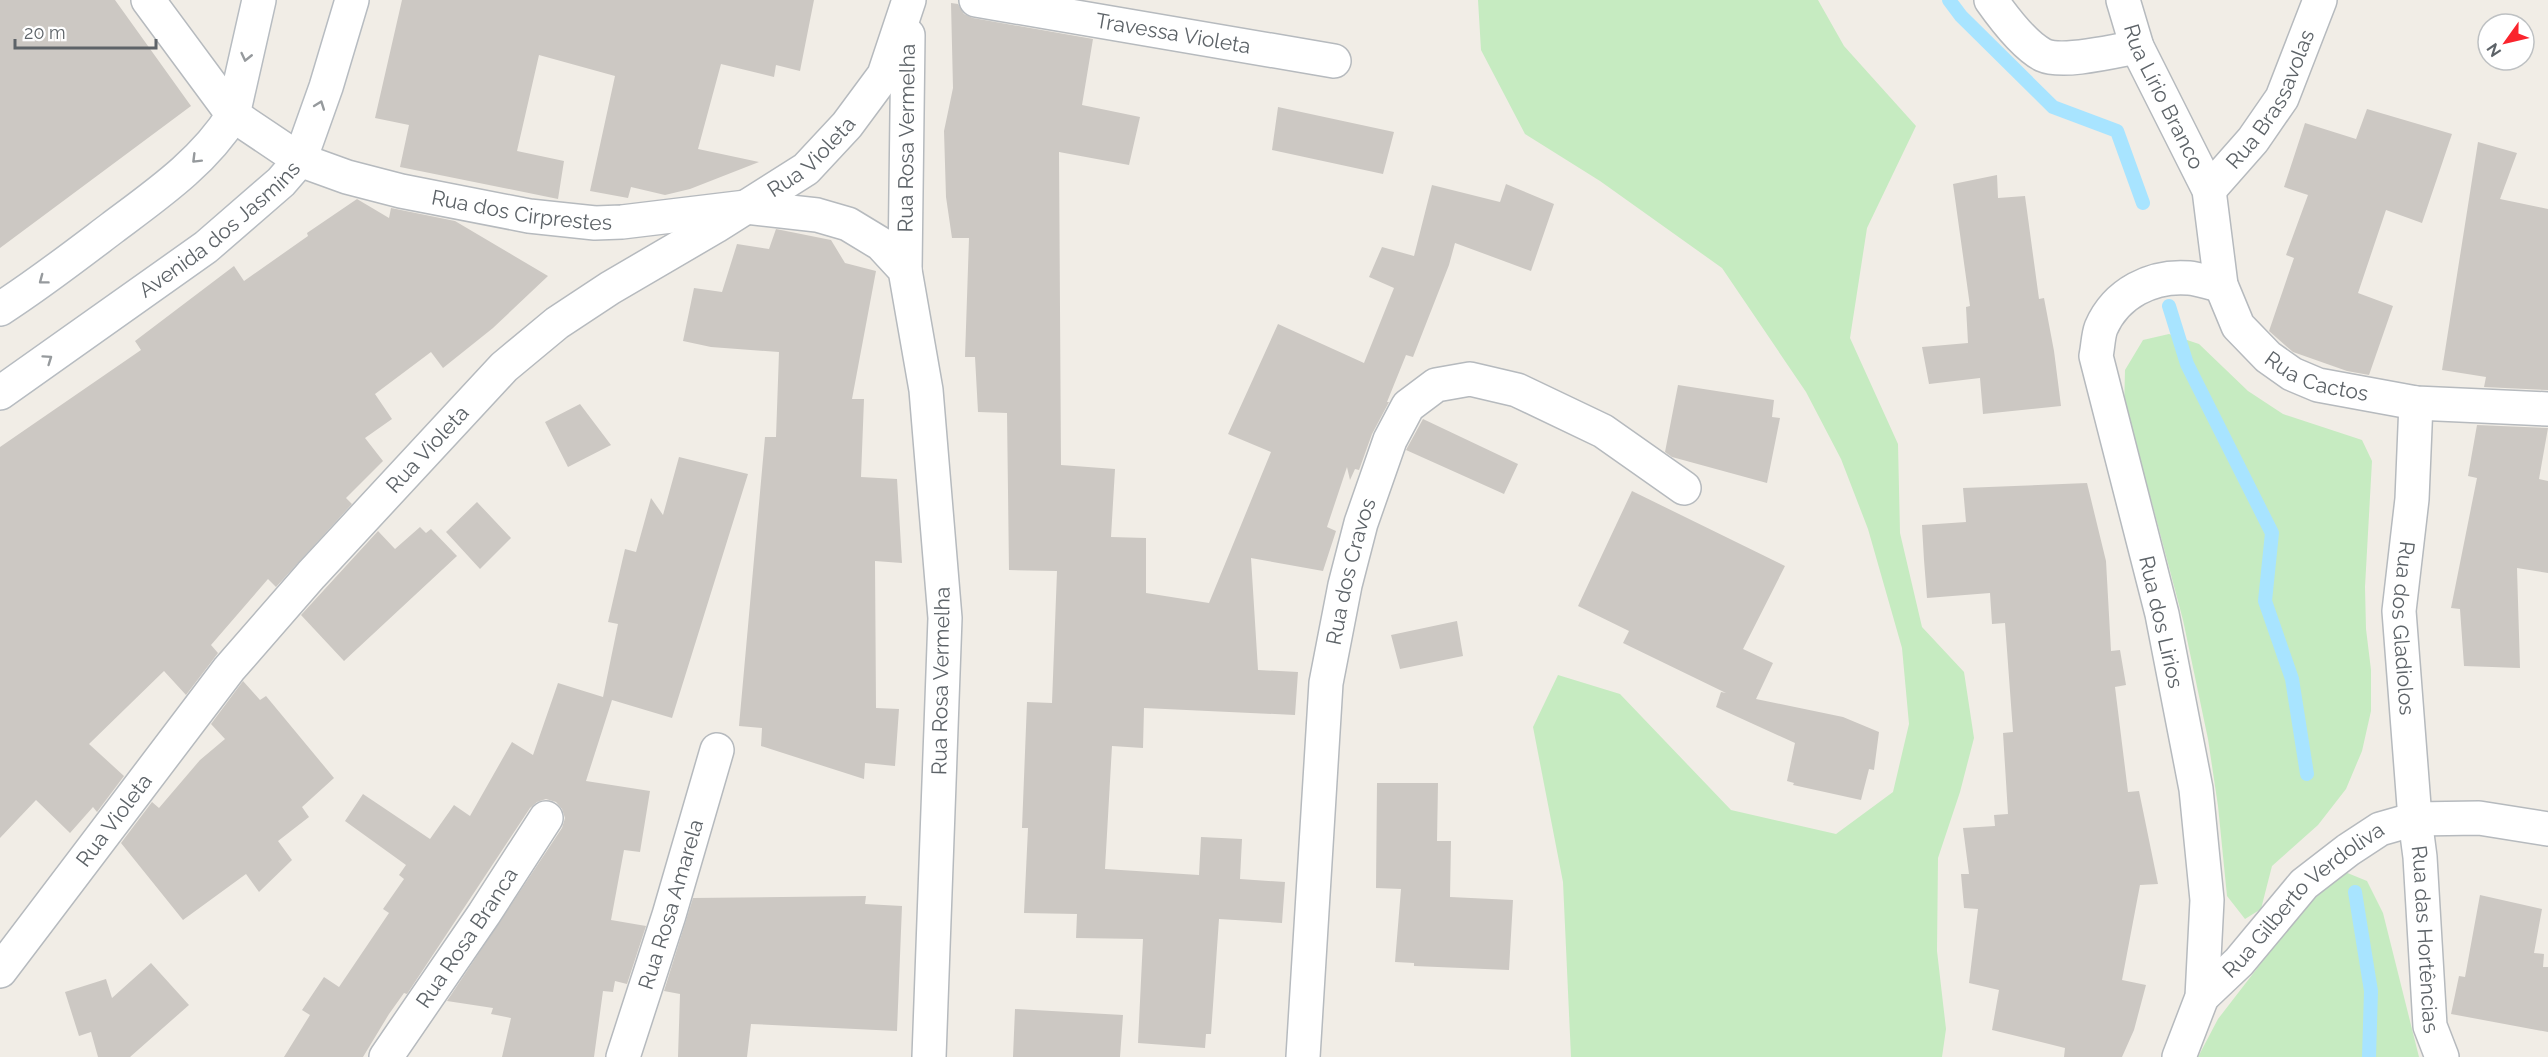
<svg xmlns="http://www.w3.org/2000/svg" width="2548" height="1057" viewBox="0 0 2548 1057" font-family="Raleway,sans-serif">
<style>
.green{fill:#c6ebc1}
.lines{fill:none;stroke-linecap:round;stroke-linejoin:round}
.stream{stroke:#a8e4ff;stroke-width:14}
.building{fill:#ccc8c3}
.street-casing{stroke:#b6babe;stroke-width:36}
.secondary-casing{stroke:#b7bcc1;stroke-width:36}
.street{stroke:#fff;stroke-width:33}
.secondary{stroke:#fff;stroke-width:33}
.oneway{stroke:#969a9d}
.labels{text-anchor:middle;stroke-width:4.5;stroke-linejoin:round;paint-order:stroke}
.street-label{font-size:21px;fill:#5d6368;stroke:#fff}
</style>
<rect width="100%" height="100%" fill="#f1ede6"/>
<path class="green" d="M 1478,0 L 1818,0 L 1844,46 L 1916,126 L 1867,228 L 1850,338 L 1898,444 L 1900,533 L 1922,627 L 1964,672 L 1974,738 L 1960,792 L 1938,858 L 1937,951 L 1946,1029 L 1942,1057 L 1571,1057 L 1563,882 L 1533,727 L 1558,675 L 1620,694 L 1731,810 L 1836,834 L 1893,792 L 1909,724 L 1902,648 L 1868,529 L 1841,459 L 1806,392 L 1722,268 L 1600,181 L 1525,134 L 1481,50 Z
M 2169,334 L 2199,344 L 2248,391 L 2283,414 L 2362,440 L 2372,461 L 2365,587 L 2366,629 L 2371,670 L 2371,711 L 2362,751 L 2346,789 L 2318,825 L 2272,866 L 2261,909 L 2245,919 L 2227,896 L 2218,806 L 2208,739 L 2183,620 L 2152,503 L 2124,412 L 2125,370 L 2143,340 Z
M 2345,872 L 2367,881 L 2383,913 L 2419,1057 L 2198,1057 L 2218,1019 L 2279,940 L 2313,900 Z"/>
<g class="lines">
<path class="stream" d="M 1949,0 L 1961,16 L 2053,107 L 2117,131 L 2143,203
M 2169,306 L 2187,364 L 2272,533 L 2265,601 L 2292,679 L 2307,774
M 2355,892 L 2371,991 L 2369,1057"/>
</g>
<path class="building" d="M 0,0 L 115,0 L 191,106 L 0,248 Z
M 402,0 L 814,0 L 800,71 L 776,65 L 774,77 L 721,64 L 698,149 L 759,162 L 690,189 L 665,195 L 631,187 L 628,198 L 590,191 L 615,76 L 539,55 L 517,151 L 564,161 L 558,199 L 400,167 L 409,125 L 375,118 Z
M 951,3 L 958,4 L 964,14 L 973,18 L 1093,39 L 1082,105 L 1140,117 L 1129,165 L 1059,152 L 1061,465 L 1115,469 L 1111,537 L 1146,538 L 1146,593 L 1209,603 L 1271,452 L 1228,434 L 1278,324 L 1364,363 L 1394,288 L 1369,277 L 1382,247 L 1414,256 L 1432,185 L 1500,202 L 1506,184 L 1554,204 L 1531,271 L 1455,243 L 1449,265 L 1413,357 L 1406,355 L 1387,402 L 1389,402 L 1372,434 L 1359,470 L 1355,469 L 1350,480 L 1347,467 L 1327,527 L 1336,531 L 1323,571 L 1251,558 L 1258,670 L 1298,672 L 1295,715 L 1144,708 L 1143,748 L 1112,746 L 1105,869 L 1199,875 L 1201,837 L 1242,839 L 1240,879 L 1285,882 L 1282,923 L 1219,919 L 1211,1034 L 1206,1034 L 1205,1048 L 1138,1043 L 1143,939 L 1076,938 L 1077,914 L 1024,913 L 1028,828 L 1022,828 L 1027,702 L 1052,703 L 1057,571 L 1009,570 L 1007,413 L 978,412 L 975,357 L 965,357 L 969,238 L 952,238 L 946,197 L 944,131 L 953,88 Z
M 1278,107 L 1394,132 L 1383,174 L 1272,150 Z
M 2367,109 L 2452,134 L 2422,223 L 2386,210 L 2358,293 L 2393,306 L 2369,375 L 2347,371 L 2293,352 L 2269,331 L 2294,258 L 2286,255 L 2308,195 L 2284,187 L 2305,123 L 2356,139 Z
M 2478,142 L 2517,153 L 2500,199 L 2548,209 L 2548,390 L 2484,387 L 2486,377 L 2442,370 Z
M 1997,175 L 1998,198 L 2025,196 L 2039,299 L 2044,298 L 2054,351 L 2061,406 L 1983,414 L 1980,378 L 1929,384 L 1922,347 L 1968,343 L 1966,307 L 1970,306 L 1953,184 Z
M 357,199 L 389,218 L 391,208 L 455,221 L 548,276 L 493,328 L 443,368 L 431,352 L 375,394 L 392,419 L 365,438 L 383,461 L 346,498 L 352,504 L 276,587 L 268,579 L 211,645 L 218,653 L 186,695 L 164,671 L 89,744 L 124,776 L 97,812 L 93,807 L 70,833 L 36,800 L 0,838 L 0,447 L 141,350 L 135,341 L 234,266 L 244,281 L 308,236 L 307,233 Z
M 776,229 L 831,240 L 845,263 L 876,271 L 852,399 L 864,399 L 861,477 L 897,479 L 902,563 L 875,561 L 876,708 L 899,709 L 895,766 L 865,763 L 864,779 L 761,746 L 762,728 L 739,726 L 765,437 L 776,437 L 779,352 L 711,347 L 683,341 L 694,288 L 722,292 L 737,244 L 769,249 Z
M 1678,385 L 1774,400 L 1772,417 L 1780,418 L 1767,483 L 1672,457 L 1665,452 Z
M 580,404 L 611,445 L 568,467 L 545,422 Z
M 1423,419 L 1518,464 L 1504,494 L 1406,450 Z
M 2477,425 L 2548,428 L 2539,479 L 2548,481 L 2548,573 L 2517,568 L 2520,668 L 2464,666 L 2460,609 L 2451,608 L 2477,478 L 2468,476 Z
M 679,457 L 748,474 L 672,718 L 612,700 L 586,781 L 650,791 L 640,852 L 624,850 L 611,920 L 646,926 L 627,984 L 615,981 L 613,992 L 603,991 L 594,1057 L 502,1057 L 511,1018 L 491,1014 L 493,1008 L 447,1001 L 562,828 L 565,818 L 562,809 L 556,802 L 546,799 L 537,802 L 530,808 L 407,994 L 404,993 L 389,1014 L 363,1057 L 284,1057 L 310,1015 L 302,1010 L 324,977 L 339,987 L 389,913 L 383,909 L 404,879 L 399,875 L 406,865 L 345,821 L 363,794 L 430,839 L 454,805 L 470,816 L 512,742 L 533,755 L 558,683 L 603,697 L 618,624 L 608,622 L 625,549 L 636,552 L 651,498 L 663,515 Z
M 2087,483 L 2106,561 L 2111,651 L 2120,650 L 2126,685 L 2115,687 L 2128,792 L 2139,791 L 2158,884 L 2140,885 L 2122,980 L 2146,985 L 2134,1030 L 2122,1057 L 2064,1057 L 2065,1048 L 1992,1030 L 1999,990 L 1969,983 L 1978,909 L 1964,908 L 1961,874 L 1969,874 L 1963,828 L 1995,826 L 1994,815 L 2008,814 L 2003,733 L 2013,732 L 2005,623 L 1992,624 L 1990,593 L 1927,598 L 1924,560 L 1922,525 L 1966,522 L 1963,488 Z
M 1632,491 L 1785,566 L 1743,649 L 1773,663 L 1756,699 L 1843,717 L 1879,732 L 1874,770 L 1869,769 L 1861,800 L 1793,785 L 1794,783 L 1787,781 L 1795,743 L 1716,707 L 1721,692 L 1726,693 L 1623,643 L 1629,631 L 1578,606 Z
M 477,502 L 511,538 L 480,569 L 446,532 Z
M 420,527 L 426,533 L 431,529 L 457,556 L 344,661 L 301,615 L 378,531 L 395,549 Z
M 1457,621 L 1463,656 L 1400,669 L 1391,635 Z
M 243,681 L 260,700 L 266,696 L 334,778 L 302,807 L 309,817 L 278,841 L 292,860 L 259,892 L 246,874 L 183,920 L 121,843 L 152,802 L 159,808 L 200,760 L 225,739 L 211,724 Z
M 1377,783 L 1438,783 L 1437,841 L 1451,841 L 1450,897 L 1513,900 L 1509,970 L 1414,966 L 1414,963 L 1395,962 L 1401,889 L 1376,888 Z
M 2480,895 L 2542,909 L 2534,953 L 2544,954 L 2543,967 L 2548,967 L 2548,1032 L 2451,1014 L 2459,976 L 2465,977 Z
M 866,896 L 865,904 L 902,906 L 897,1031 L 751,1024 L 747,1057 L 678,1057 L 680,994 L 664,991 L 693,898 Z
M 151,963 L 189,1005 L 130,1057 L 98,1057 L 91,1032 L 79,1036 L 65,992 L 106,979 L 112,998 Z
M 1015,1009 L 1123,1015 L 1120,1057 L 1013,1057 Z"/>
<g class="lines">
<g class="street-casing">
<g id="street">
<path id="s1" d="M 148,0 L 233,115 L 300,160 L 347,177 L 401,191 L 529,216 L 595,223 L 622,222 L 746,207 L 817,215 L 848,224 L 881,244 L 905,270 L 926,390 L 945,618 L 929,1057"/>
<path id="s2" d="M 976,0 L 1334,61"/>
<path d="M 1991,0 C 2003,17 2024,45 2043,55 C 2063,64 2115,51 2137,47"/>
<path id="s3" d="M 2123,0 L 2137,47 L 2209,190 L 2221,285 L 2238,326 L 2268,357 L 2292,374 L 2318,385 L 2416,403 L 2548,409"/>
<path id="s4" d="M 2209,190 L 2253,140 L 2282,98 L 2320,0"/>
<path id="s5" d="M 905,270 L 908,35"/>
<path id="s6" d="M 2416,403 L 2412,499 L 2399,611 L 2415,819 L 2420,857 L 2430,1026 L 2442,1057"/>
<path id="s7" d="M 0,971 L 229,669 L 311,575 L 504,367 L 557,323 L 610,288 L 716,226 L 806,169 L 847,125 L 884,75 L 909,0"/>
<path id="s8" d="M 2202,997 L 2239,962 L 2304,884 L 2348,850 L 2380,829 L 2415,819 L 2479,818 L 2548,829"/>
<path id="s9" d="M 386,1057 L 484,914 L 546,818"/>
<path id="s10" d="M 623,1057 L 669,915 L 717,750"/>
<path id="s11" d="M 1303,1057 L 1326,683 L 1345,585 L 1361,523 L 1390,440 L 1408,406 L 1436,385 L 1470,379 L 1517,390 L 1603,431 L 1684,488"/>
<path d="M 2179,1057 L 2202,997 L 2207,900 L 2196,789 L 2162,614 L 2096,356 C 2098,347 2098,336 2101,328 C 2116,293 2152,275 2189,278 C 2199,279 2210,283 2221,285"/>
</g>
</g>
<g class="secondary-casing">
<g id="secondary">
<path d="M 0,309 C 39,284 75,256 112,228 C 156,195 204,162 233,115 L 259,0"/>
<path id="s12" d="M 0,393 L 206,247 L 281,182 L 300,160 L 326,87 L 352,0"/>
</g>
</g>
<use href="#street" class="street"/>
<use href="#secondary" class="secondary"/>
</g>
<defs><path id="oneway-chevron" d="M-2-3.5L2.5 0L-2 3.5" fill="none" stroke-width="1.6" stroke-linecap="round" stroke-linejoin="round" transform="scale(1.5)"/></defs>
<g class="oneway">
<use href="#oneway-chevron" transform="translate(246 57) rotate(103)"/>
<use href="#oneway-chevron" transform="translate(320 105) rotate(-70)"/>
<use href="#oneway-chevron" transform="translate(196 159) rotate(135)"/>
<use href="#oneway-chevron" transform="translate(43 280) rotate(143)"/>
<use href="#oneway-chevron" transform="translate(48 359) rotate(-35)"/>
</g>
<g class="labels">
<g class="street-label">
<text dy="7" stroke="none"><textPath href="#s2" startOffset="200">Travessa Violeta</textPath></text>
<text dy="7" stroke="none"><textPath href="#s3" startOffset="105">Rua Lírio Branco</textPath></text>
<text dy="7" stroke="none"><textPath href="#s4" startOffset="111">Rua Brassavolas</textPath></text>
<text dy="7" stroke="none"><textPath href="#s5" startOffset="132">Rua Rosa Vermelha</textPath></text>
<text dy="7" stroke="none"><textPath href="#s7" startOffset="1161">Rua Violeta</textPath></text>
<text dy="7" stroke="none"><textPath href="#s1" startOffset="452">Rua dos Cirprestes</textPath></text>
<text dy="7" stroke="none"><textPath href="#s12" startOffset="274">Avenida dos Jasmins</textPath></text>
<text dy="7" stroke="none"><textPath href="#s3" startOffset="446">Rua Cactos</textPath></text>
<text dy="7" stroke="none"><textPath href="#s7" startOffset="675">Rua Violeta</textPath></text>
<text dy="7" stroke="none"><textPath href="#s11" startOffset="489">Rua dos Cravos</textPath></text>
<text transform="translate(2161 622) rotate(77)" y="7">Rua dos Lirios</text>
<text dy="7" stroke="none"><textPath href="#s6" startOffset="226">Rua dos Gladiolos</textPath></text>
<text transform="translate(941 681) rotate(-89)" y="7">Rua Rosa Vermelha</text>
<text dy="7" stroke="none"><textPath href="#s7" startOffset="189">Rua Violeta</textPath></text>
<text dy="7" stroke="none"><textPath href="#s8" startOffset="141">Rua Gilberto Verdoliva</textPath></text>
<text dy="7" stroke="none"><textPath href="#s10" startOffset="160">Rua Rosa Amarela</textPath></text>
<text dy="7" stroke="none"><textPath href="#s9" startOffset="144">Rua Rosa Branca</textPath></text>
<text dy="7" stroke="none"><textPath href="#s6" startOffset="538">Rua das Hortências</textPath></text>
</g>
</g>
<g transform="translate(2506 42) rotate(236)"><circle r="28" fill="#ffffff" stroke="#bec1c3" stroke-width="1.5"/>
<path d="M0-4.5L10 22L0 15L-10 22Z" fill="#fa242d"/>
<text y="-9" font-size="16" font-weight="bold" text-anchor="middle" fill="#5d6368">N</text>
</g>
<path d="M15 39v9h141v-9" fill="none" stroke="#5d6368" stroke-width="3"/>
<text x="24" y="39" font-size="18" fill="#5d6368" stroke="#ffffff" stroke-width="4.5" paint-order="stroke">20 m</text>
</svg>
